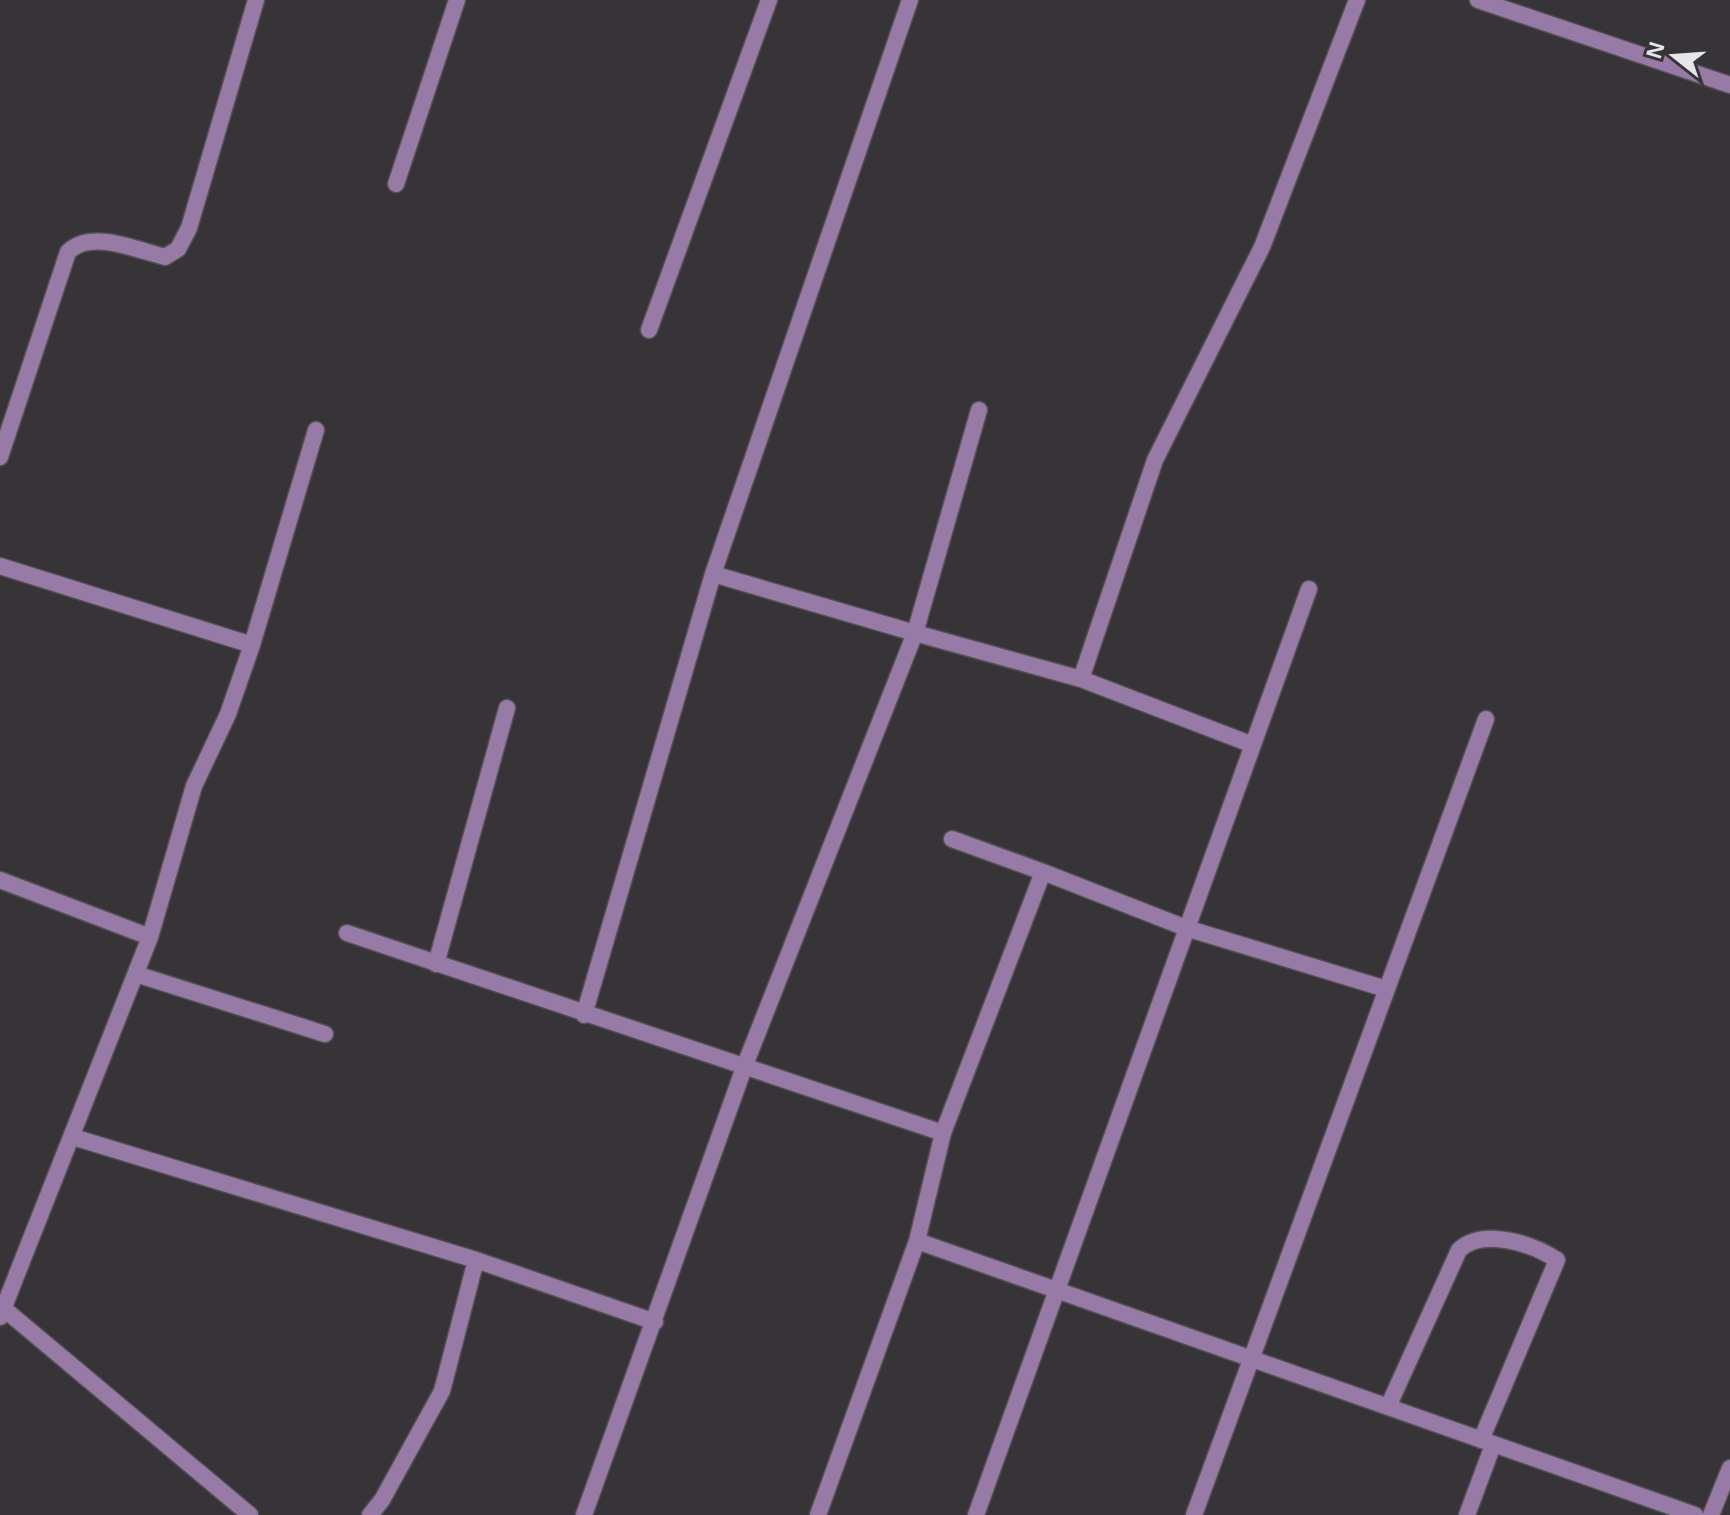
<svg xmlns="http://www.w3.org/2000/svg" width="1730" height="1515" viewBox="0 0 1730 1515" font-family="Arial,sans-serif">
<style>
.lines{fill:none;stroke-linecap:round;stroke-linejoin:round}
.minor-casing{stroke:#535054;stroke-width:19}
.minor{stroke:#977aa5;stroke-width:16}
</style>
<rect width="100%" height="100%" fill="#373438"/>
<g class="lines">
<g class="minor-casing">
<path id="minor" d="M 1478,0 L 1730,85
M 396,184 L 457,0
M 649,330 L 769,0
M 0,457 L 68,252 C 91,229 136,250 165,257 L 178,249 L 189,228 L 256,0
M 0,566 L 252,645
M 713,574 L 915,633 L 979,410
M 1253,745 L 1081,679 L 1155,460 L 1262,247 L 1357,0
M 952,839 L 1043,872
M 0,880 L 150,937
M 347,933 L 943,1133
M 436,964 L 507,708
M 136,974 L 325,1034
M 584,1015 L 713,574 L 910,0
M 73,1137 L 476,1260 L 655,1322
M 917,1241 L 1695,1515
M 3,1308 L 250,1515
M 0,1317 L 150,937 L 194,786 L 228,714 L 252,645 L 316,430
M 1388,1407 L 1459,1250 C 1483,1227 1533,1244 1557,1260 L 1481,1440
M 370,1515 L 382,1500 L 442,1391 L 476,1260
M 584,1515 L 745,1065 L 915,633 L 1081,679
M 818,1515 L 917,1241 L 943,1133 L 1043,872 L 1186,928 L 1386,989
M 976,1515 L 1309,589
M 1194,1515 L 1486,719
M 1467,1515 L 1493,1445
M 1711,1515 L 1730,1468"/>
</g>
<use href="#minor" class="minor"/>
</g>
<g transform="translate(1674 56) rotate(287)" stroke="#373438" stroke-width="6" paint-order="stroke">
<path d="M0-6L14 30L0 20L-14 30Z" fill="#e6e5e7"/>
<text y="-12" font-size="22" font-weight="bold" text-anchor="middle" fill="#e6e5e7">N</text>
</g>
</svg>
